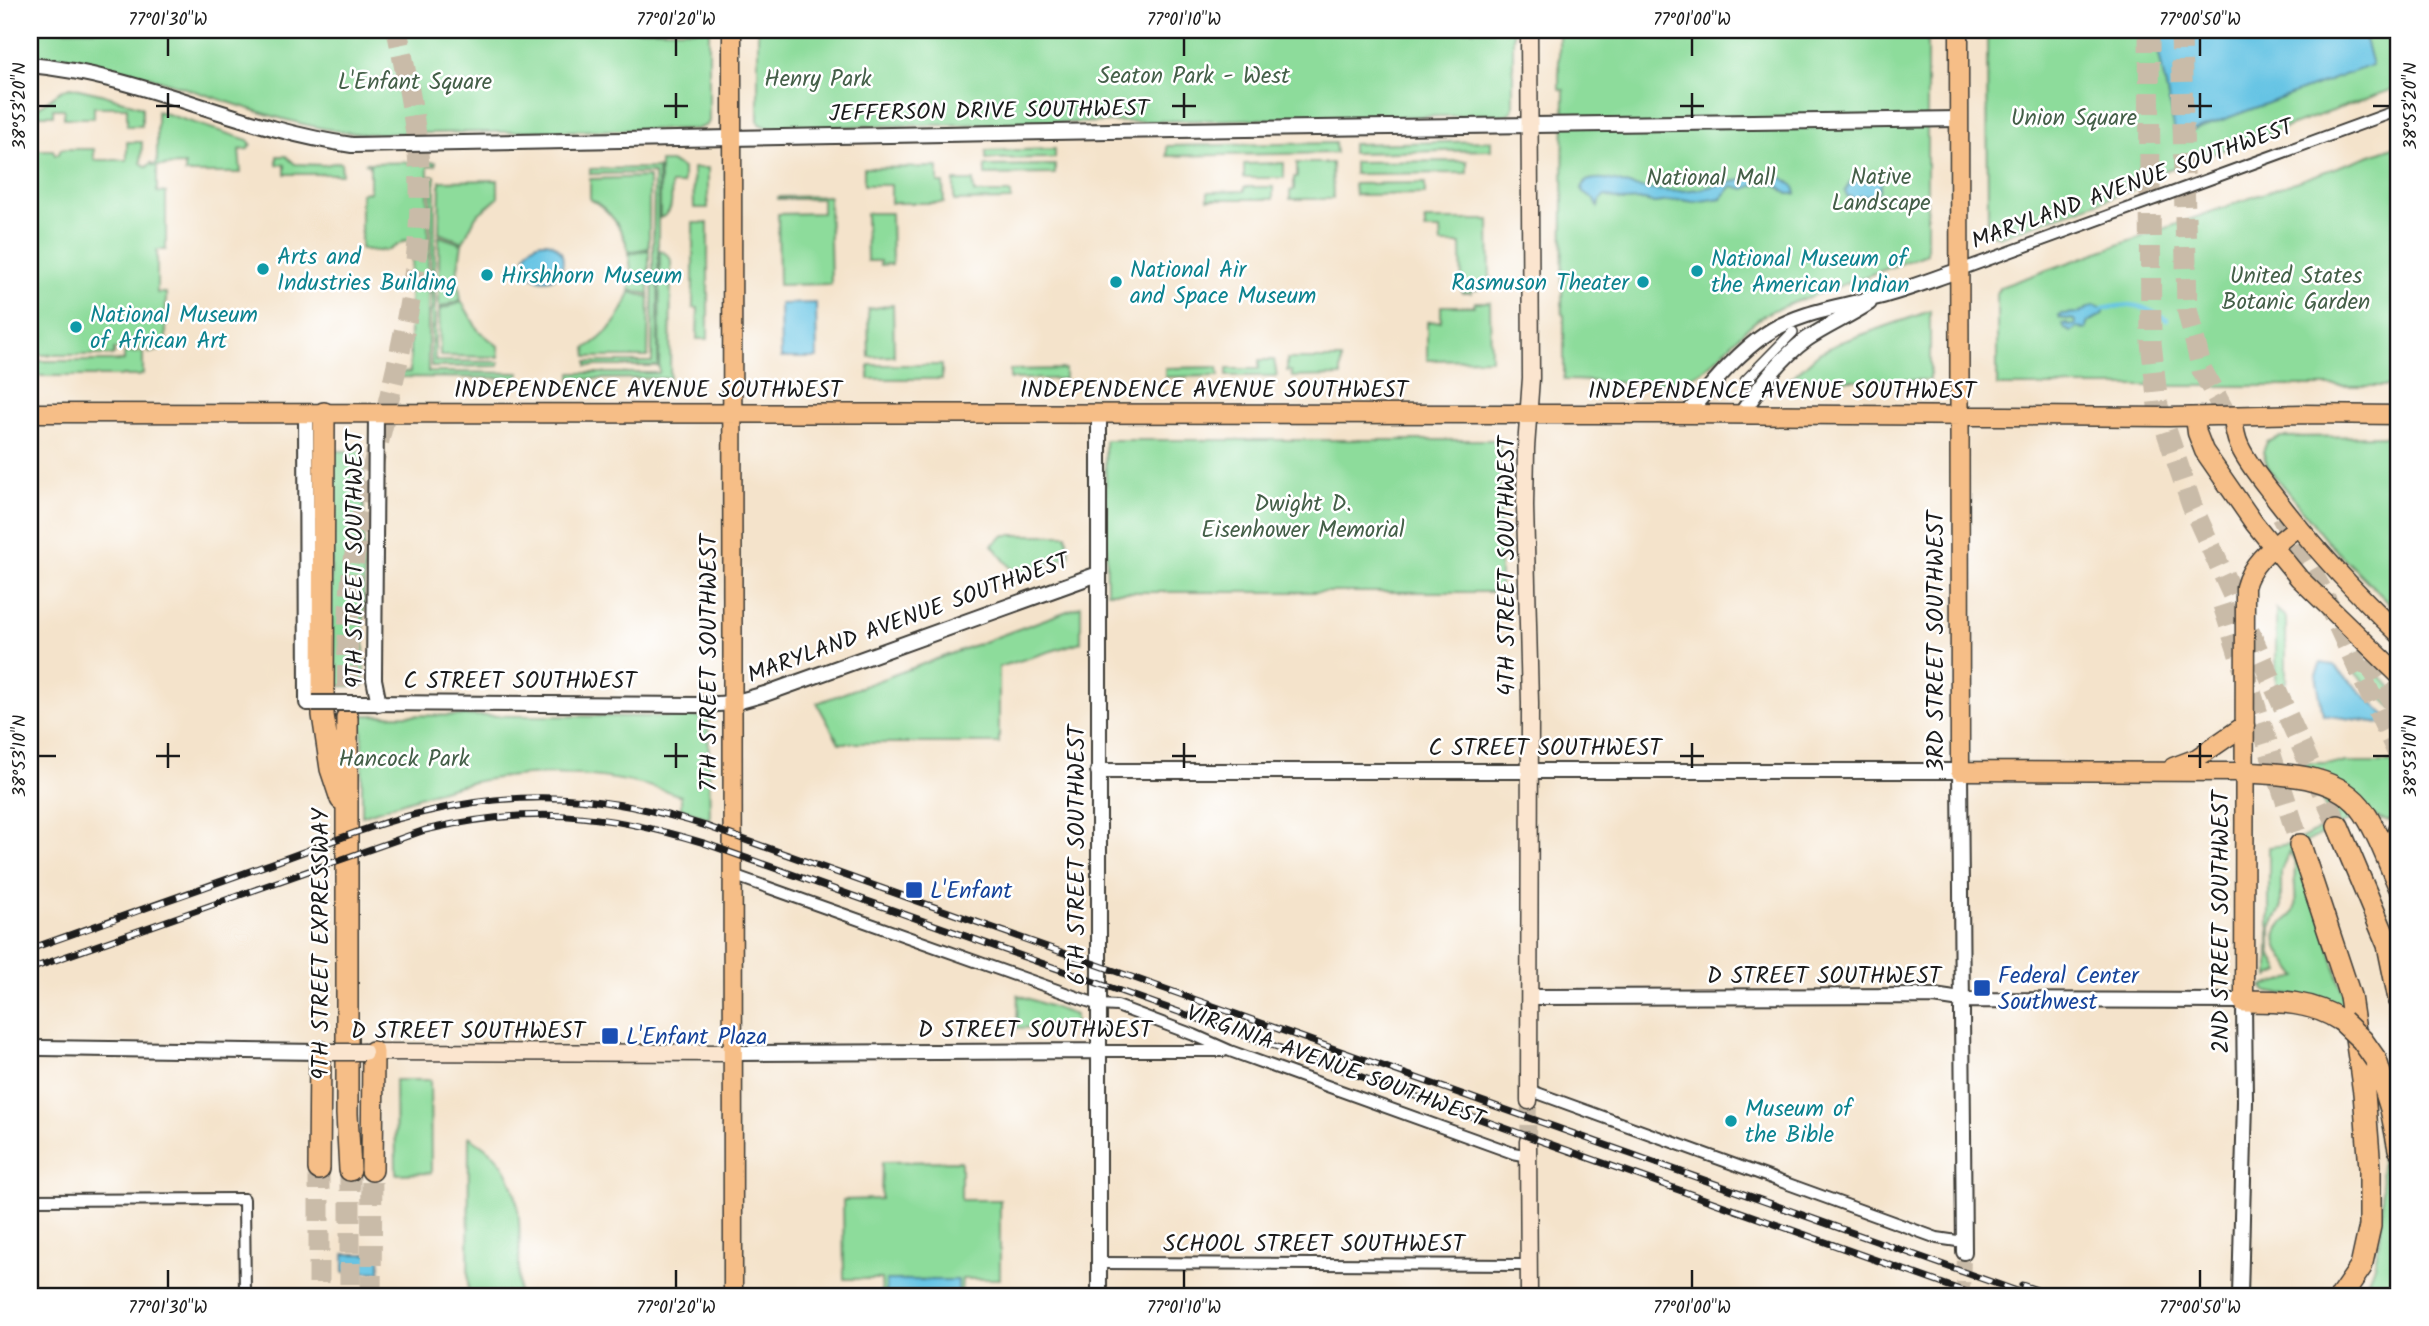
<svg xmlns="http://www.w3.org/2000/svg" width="2429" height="1326" viewBox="0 0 2429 1326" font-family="Kalam,sans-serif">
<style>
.green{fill:#8ddc9b;stroke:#547c5c;stroke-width:2}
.water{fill:#66c4e4;stroke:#417080;stroke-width:2}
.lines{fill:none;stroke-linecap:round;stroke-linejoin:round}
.stream{stroke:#66c4e4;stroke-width:4.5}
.tertiary-tunnel{stroke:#c9bba8;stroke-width:14;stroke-dasharray:14 7;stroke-linecap:butt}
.secondary-tunnel{stroke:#c9bba8;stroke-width:16;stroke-dasharray:16 8;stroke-linecap:butt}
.motorway-tunnel{stroke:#c9bba8;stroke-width:21;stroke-dasharray:21 10;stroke-linecap:butt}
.pedestrian-casing{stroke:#3c3a36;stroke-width:12}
.minor-casing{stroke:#3c3a36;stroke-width:14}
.tertiary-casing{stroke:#3c3a36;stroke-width:18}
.secondary-casing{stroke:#3c3a36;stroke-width:19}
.primary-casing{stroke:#3c3a36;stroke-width:21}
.motorway-casing{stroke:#3c3a36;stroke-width:24}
.pedestrian{stroke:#fff;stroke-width:9}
.minor{stroke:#fff;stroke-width:10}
.tertiary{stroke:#fff;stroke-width:14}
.secondary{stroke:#fbe5cf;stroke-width:16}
.primary{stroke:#f6be87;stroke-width:18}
.motorway{stroke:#f6be87;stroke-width:21}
.rail-casing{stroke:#1c1c1c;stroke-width:7}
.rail{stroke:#fff;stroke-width:4.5;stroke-dasharray:13;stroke-linecap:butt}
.tertiary-bridge-casing{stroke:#3c3a36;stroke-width:18;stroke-linecap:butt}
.secondary-bridge-casing{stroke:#3c3a36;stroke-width:19;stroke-linecap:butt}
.motorway-bridge-casing{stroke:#3c3a36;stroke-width:24;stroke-linecap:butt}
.tertiary-bridge{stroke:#fff;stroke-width:14}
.secondary-bridge{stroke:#fbe5cf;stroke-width:16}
.motorway-bridge{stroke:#f6be87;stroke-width:21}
.ticks{fill:none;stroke:#1c1c1c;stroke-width:2.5}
.culture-dot{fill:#0f9aa8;stroke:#fff;stroke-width:2.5}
.transit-dot{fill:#1a4fb4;stroke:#fff;stroke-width:2.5}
.labels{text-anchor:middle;stroke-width:5;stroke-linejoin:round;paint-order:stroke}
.park-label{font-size:23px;fill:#445f48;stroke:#fff}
.street-label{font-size:23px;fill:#1c1c1c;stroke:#fff}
.culture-label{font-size:23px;fill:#0d838f;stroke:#fff;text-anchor:start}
.transit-label{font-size:23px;fill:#164399;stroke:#fff;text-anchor:start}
.neatline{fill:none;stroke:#1c1c1c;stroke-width:2.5}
.ticks-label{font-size:18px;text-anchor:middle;fill:#1c1c1c}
</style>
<rect width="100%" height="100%" fill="#fff"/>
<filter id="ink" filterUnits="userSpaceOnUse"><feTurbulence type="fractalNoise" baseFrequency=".0143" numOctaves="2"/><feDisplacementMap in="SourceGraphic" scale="14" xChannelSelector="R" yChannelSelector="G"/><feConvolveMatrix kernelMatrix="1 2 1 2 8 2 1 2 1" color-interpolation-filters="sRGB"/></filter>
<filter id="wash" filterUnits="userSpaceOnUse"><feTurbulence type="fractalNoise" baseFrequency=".00686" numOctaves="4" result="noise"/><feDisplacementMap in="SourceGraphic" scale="28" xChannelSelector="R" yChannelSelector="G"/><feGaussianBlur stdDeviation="1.57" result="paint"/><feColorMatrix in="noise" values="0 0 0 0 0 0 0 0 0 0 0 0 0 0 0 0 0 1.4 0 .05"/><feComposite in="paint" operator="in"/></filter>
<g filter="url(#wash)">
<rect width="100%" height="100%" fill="#f4e3cb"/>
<path class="green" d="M 30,30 L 709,30 L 709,121 L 707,125 L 697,129 L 363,134 C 275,126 195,86 109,66 C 83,60 57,57 30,54 Z
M 758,30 L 1513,30 L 1513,106 L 1512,111 L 1506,115 L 768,128 L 759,124 L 758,120 Z
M 1559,30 L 1927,30 L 1927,254 L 1771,311 C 1743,326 1727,353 1702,371 C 1673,391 1600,380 1564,380 L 1564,315 L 1562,314 L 1564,90 L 1559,89 Z
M 1987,30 L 2399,30 L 2399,87 L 2164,171 L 2135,189 L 1999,237 L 1993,235 L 1988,229 Z
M 70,87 L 101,94 L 142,107 L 142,126 L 127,126 L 127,107 L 94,107 L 94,118 L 64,118 L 64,109 L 53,109 L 53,115 L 30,115 L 30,112 C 45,106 55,91 70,87 Z
M 157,111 L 248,140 L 251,144 L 248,149 L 239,150 L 241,173 L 185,173 L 185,165 L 157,166 L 157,192 L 166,193 L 166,250 L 157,250 L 157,293 L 166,293 L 166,349 L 149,353 L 149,349 L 114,349 L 114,355 L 39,355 L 38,348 L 30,348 L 30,150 L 53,150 L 55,155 L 58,155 L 61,149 L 94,149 L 94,160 L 127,160 L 127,142 L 142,142 L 141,163 L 147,167 L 151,163 L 154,166 L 157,162 Z
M 1491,141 L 1491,150 L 1352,153 L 1352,144 Z
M 1335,143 L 1336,153 L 1167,156 L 1167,146 Z
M 2399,145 L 2399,386 L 1997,386 L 1997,294 L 2000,287 Z
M 1055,149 L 1055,158 L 986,159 L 986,151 Z
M 277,156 L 286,156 L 295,164 L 324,165 L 339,162 L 341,163 L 342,174 L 285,174 L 285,165 L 277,164 Z
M 1467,161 L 1467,173 L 1354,174 L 1354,162 Z
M 436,162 L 436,165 L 428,166 L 428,372 L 519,373 L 519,378 L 397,377 L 399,373 L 410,372 L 410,274 L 414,248 L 409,241 L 406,240 L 389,250 L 376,251 L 361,249 L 361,193 L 370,192 L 370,165 L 365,163 Z
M 660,162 L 671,162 L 683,168 L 683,184 L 671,184 C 671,197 675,213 660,218 Z
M 1284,163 L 1284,178 L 1244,178 L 1244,164 Z
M 1297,163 L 1332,163 L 1333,199 L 1290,199 L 1290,191 L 1294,190 L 1294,177 L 1297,177 Z
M 1055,165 L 1055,174 L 985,175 L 985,166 Z
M 938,167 L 938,183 L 943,183 L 944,203 L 891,203 L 891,185 L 864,185 L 864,168 Z
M 658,168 L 658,366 L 587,366 L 587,362 L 652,362 L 654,173 L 590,174 L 590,169 Z
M 693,168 L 708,168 L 708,208 L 694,208 Z
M 431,176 L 435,176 L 435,361 L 499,362 L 499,366 L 431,367 Z
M 649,177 L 649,248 L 629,252 C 623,230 611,210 590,199 L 590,179 Z
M 498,180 L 498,198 L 476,216 L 463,242 L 439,233 L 440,181 Z
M 954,181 L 973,181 L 974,193 L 1011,193 L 1011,200 L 954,201 Z
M 1425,183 L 1425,194 L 1355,195 L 1354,184 Z
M 1244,187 L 1273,187 L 1273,199 L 1208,199 L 1208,192 L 1244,191 Z
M 829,196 L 831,284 L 779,285 L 778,214 L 822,213 L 822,199 L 778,199 L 778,197 Z
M 866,213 L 891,213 L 892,264 L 880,265 L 880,261 L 867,261 Z
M 1425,220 L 1489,220 L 1490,283 L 1486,283 L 1486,286 L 1478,286 L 1478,290 L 1471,290 L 1471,293 L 1462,293 L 1461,244 L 1441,244 L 1440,230 L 1425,230 Z
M 693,223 L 708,223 L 708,339 L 697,339 L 698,308 L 693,308 Z
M 439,236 L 462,244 L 457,274 L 461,300 L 439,308 Z
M 649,250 L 649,294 L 630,290 L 631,272 L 629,254 Z
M 660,250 L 669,256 L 671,261 L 670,378 L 571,379 L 571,373 L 659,373 Z
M 630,292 L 649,297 L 648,357 L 587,357 L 586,348 C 609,335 622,316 630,292 Z
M 462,302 L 478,330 L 498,346 L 499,357 L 440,356 L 439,310 Z
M 1475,302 L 1490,302 L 1491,359 L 1427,360 L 1427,322 L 1441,321 L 1441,306 L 1474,306 Z
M 893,305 L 894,356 L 869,357 L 868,309 Z
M 1930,311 L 1930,380 L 1789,380 L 1819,353 L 1841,342 Z
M 143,352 L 143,374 L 139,376 L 30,376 L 30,361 L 124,361 L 124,353 Z
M 1287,359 L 1341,359 L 1341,376 L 1292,377 L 1291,371 L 1287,371 Z
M 1259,360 L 1274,360 L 1277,376 L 1227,376 L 1227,369 L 1259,369 Z
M 869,365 L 942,365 L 942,379 L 869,379 Z
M 1218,367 L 1219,376 L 1165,377 L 1165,368 Z
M 1065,369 L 1065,379 L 1010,379 L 1010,370 Z
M 2399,436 L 2399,613 L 2329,543 L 2268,468 L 2263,452 L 2267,442 L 2280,437 Z
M 1105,440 L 1500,440 L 1500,592 L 1107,592 Z
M 331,451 L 364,451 L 364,686 L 331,686 Z
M 1005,535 L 1066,535 L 1070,555 L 1017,576 L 992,545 Z
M 1081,606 L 1081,642 L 999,667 L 999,743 L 839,743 L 817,703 Z
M 2276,609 L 2286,618 L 2286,682 L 2276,692 Z
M 2357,654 L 2399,694 L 2399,714 L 2350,668 Z
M 362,715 L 708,717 L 710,819 L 681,808 L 681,796 C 614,772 539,768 469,783 C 433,791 397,804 362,816 Z
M 2278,763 L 2399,763 L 2399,815 L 2389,821 L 2382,820 L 2278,770 Z
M 2327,792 L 2339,798 L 2358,816 L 2300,845 L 2348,1011 L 2323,1000 L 2267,992 L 2262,986 L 2298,977 C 2288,963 2266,942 2282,924 C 2288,917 2294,917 2295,907 C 2297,892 2292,878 2296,863 L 2289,851 L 2281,871 L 2281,909 L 2271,927 L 2271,953 L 2280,972 L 2269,977 L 2269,847 L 2290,844 L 2338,820 L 2336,815 L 2330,816 L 2320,797 Z
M 1018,995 L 1075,1015 L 1075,1027 L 1017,1028 Z
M 395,1080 L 430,1080 L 431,1173 L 396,1174 Z
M 2374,1087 L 2393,1152 L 2398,1190 L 2399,1296 L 2357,1296 C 2397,1253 2379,1143 2374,1087 Z
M 469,1136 C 479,1143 491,1150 499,1160 C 528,1195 518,1253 518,1296 L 468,1296 Z
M 961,1161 L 961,1200 L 1000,1200 L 1000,1279 L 962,1279 L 961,1296 L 958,1296 L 958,1280 L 886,1280 L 886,1296 L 882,1296 L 881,1279 L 844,1279 L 843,1200 L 881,1199 L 882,1162 Z"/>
<path class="water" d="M 2154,30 L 2354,30 L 2363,32 L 2372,65 L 2176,137 Z
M 1770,175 L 1783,178 L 1794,186 L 1796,194 L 1788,194 L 1778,185 L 1770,183 L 1758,184 L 1745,189 L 1732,186 L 1722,198 L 1694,202 L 1681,200 L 1654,203 L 1644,200 L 1624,201 L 1605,196 L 1601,199 L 1598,207 L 1595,200 L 1583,192 L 1582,188 L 1586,181 C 1604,175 1618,182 1635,187 C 1645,189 1657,190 1667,191 C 1704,193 1735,178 1770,175 Z
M 1873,178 L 1880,178 L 1882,181 L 1878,192 L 1871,196 L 1860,196 L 1857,200 L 1847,196 L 1845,191 L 1851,181 L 1864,182 Z
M525 261a19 19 0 1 1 38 0a19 19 0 1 1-38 0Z
M 816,303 L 817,358 L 781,358 L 780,304 Z
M 2094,305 L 2103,309 L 2104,312 L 2100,316 L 2087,323 L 2086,329 L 2077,328 L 2071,332 L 2065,329 L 2063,324 L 2066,323 L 2069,326 L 2075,325 L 2075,322 L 2074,320 L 2060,318 L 2059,316 L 2061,314 L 2079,313 Z
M 2321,663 L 2333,665 L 2396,725 L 2323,715 L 2316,674 Z
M 344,1254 L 380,1254 L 380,1272 L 344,1272 Z
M 886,1280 L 958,1280 L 958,1296 L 886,1296 Z"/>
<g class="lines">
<path class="stream" d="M 2103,309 C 2135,302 2139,304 2167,320"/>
</g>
</g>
<g filter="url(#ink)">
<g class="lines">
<path class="tertiary-tunnel" d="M 1963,1296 L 1964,1252"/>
<path class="secondary-tunnel" d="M 1528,1141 L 1529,1101"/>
<path class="motorway-tunnel" d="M 2149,30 L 2151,342 L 2158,406 L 2192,506 L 2338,826
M 2181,30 L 2187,309 L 2202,370 L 2236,433
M 2281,516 L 2321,589 L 2399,756
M 2223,605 L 2300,845
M 2367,661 L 2399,712
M 347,718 C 348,662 346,604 356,548 C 375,434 418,319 420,203 C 421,144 409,88 397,30
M 319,1169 L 319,1296
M 350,1170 L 350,1296
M 371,1296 L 372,1170"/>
<g class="pedestrian-casing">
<path id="pedestrian" d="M 1745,381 L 1793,332"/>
</g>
<g class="minor-casing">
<path id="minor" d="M 1960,270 L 2399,110
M 733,875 L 1099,1005 L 1117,1006 L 1194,1035 L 1230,1051 L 1513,1153 L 1529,1156
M 1098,1051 L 1224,1051
M 1529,1090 L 1937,1238 L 1964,1242
M 30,1200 L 244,1199 L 245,1296
M 1099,1263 L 1528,1265"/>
</g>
<g class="tertiary-casing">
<path id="tertiary" d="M 30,65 C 141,75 242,130 352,145 L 1109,131 L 1959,119
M 306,413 L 307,703 L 313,703
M 376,413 L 374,679 L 379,704
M 1099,414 L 1099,1296
M 1687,414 C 1711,386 1736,354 1766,334 C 1799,312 1841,307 1878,297 C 1906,290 1933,279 1960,270
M 1741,414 C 1760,387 1779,359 1807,339 C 1826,326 1849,316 1869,303
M 362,703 L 702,705 L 733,703 L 765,694 L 1098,574
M 1098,771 L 1960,771 L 1964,1252
M 1529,997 L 1934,996 L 1961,1000 L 2244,1001 L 2245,1101 L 2240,1296
M 41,1048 L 320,1052
M 734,1053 L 1098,1051"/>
</g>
<g class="secondary-casing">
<path id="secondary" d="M 364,1052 L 734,1053
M 1529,1101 L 1530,703 L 1525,506 L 1526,448 L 1531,378 L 1529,30
M 1528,1141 L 1529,1296"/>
</g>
<g class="primary-casing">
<path id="primary" d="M 732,30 L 733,1296
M 1959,30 L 1960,771 L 2244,772
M 30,413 L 1687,414 L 2169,417 L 2302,414 L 2399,415
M 2233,416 C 2234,427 2235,437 2240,447 C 2249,466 2264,483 2277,500 C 2314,548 2355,592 2399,634
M 2195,417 L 2197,433 L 2204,451 L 2254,523 L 2299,578 L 2399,675
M 2173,767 L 2197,758 L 2245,725
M 2244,1001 L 2245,587 C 2252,560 2276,545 2297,527"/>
</g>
<g class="motorway-casing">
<path id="motorway" d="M 324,413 L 323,715 L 331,769 L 341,799
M 347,718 L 347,1114 L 350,1170
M 2244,772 C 2284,774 2339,774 2364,812 C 2379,834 2388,862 2399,886
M 2338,826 L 2388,945 L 2399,999
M 2300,845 L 2350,996 L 2364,1093 L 2370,1168 L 2370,1226 L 2361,1267 L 2341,1296
M 2394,868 L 2394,848 L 2399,829
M 2244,1001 C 2280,1001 2312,1001 2342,1021
M 2376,1060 L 2391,1109 L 2399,1149
M 319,1169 L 320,1052
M 372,1170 L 373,1052"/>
</g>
<use href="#pedestrian" class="pedestrian"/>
<use href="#minor" class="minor"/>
<use href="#tertiary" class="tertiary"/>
<use href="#secondary" class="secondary"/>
<use href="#primary" class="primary"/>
<use href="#motorway" class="motorway"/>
<g class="rail-casing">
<path id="rail" d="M 30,949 C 108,922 186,894 264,866 C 317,848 370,824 425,812 C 525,788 608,795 706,826 L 2031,1296
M 30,969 L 425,830 C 528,806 603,812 704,843 L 1977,1296
M 2022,1285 L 2055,1296"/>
</g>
<use href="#rail" class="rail"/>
<g class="tertiary-bridge-casing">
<path id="tertiary-bridge" d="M 313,703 L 362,703"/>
</g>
<g class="secondary-bridge-casing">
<path id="secondary-bridge" d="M 331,1052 L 364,1052"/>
</g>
<g class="motorway-bridge-casing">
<path id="motorway-bridge" d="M 2342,1021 L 2362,1040 L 2376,1060"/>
</g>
<use href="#tertiary-bridge" class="tertiary-bridge"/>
<use href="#secondary-bridge" class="secondary-bridge"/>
<use href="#motorway-bridge" class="motorway-bridge"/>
</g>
</g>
<path class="ticks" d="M 168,38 L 168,56M 676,38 L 676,56M 1184,38 L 1184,56M 1692,38 L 1692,56M 2200,38 L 2200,56M 168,93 L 168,118M 676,93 L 676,118M 1184,93 L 1184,118M 1692,93 L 1692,118M 2200,93 L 2200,118M 38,106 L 56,106M 156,106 L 180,106M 664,106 L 688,106M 1172,106 L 1196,106M 1680,106 L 1704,106M 2188,106 L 2212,106M 2373,106 L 2390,106M 168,743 L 168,768M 676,743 L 676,768M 1184,743 L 1184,768M 1692,743 L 1692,768M 2200,743 L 2200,768M 38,756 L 56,756M 156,756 L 180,756M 664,756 L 688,756M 1172,756 L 1196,756M 1680,756 L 1704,756M 2188,756 L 2212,756M 2373,756 L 2390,756M 168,1270 L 168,1288M 676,1270 L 676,1288M 1184,1270 L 1184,1288M 1692,1270 L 1692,1288M 2200,1270 L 2200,1288"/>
<g class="culture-dot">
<circle cx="263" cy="269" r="7"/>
<circle cx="1697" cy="271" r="7"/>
<circle cx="487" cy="275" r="7"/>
<circle cx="1116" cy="282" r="7"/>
<circle cx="1643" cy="282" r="7"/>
<circle cx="76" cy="327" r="7"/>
<circle cx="1731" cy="1121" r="7"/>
</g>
<g class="transit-dot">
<rect x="905" y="881" width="18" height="18" rx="3.5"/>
<rect x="1973" y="979" width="18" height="18" rx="3.5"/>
<rect x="601" y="1027" width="18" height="18" rx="3.5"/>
</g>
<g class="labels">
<g class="park-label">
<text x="1194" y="83">Seaton Park - West</text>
<text x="818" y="86">Henry Park</text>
<text x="415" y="89">L'Enfant Square</text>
<text x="2074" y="125">Union Square</text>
<text x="1881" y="184">Native<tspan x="1881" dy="26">Landscape</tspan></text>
<text x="1711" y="185">National Mall</text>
<text x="2296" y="283">United States<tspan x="2296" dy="26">Botanic Garden</tspan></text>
<text x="1303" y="511">Dwight D.<tspan x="1303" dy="26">Eisenhower Memorial</tspan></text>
<text x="404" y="766">Hancock Park</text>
</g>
<g class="street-label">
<text transform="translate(989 110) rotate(-1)" y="8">JEFFERSON DRIVE SOUTHWEST</text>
<text transform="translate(2132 183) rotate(-20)" y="8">MARYLAND AVENUE SOUTHWEST</text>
<text x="648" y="397">INDEPENDENCE AVENUE SOUTHWEST</text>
<text x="1214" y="397">INDEPENDENCE AVENUE SOUTHWEST</text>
<text x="1782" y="398">INDEPENDENCE AVENUE SOUTHWEST</text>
<text transform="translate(354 559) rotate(-90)" y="8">9TH STREET SOUTHWEST</text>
<text transform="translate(1506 566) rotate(-90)" y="8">4TH STREET SOUTHWEST</text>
<text transform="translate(908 617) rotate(-20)" y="8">MARYLAND AVENUE SOUTHWEST</text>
<text transform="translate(1935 641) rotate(-90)" y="8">3RD STREET SOUTHWEST</text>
<text transform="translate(708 663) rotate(-90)" y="8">7TH STREET SOUTHWEST</text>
<text x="520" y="688">C STREET SOUTHWEST</text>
<text x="1545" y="755">C STREET SOUTHWEST</text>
<text transform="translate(1076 855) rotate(-90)" y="8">6TH STREET SOUTHWEST</text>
<text transform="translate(2220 922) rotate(-90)" y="8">2ND STREET SOUTHWEST</text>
<text transform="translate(320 944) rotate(-90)" y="8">9TH STREET EXPRESSWAY</text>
<text x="1824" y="983">D STREET SOUTHWEST</text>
<text x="1035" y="1037">D STREET SOUTHWEST</text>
<text x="468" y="1038">D STREET SOUTHWEST</text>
<text transform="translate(1336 1065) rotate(20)" y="8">VIRGINIA AVENUE SOUTHWEST</text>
<text x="1314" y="1251">SCHOOL STREET SOUTHWEST</text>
</g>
<g class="culture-label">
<text x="277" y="264">Arts and<tspan x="277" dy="26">Industries Building</tspan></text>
<text x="1711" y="266">National Museum of<tspan x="1711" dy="26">the American Indian</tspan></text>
<text x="1130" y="277">National Air<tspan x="1130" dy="26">and Space Museum</tspan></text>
<text x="501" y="283">Hirshhorn Museum</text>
<text x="1629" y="290" text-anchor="end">Rasmuson Theater</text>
<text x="90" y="322">National Museum<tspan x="90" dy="26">of African Art</tspan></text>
<text x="1745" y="1116">Museum of<tspan x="1745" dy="26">the Bible</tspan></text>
</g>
<g class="transit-label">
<text x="930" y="898">L'Enfant</text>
<text x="1998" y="983">Federal Center<tspan x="1998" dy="26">Southwest</tspan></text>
<text x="626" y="1044">L'Enfant Plaza</text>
</g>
</g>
<rect width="2429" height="1326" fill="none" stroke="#fff" stroke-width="77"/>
<rect x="38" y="38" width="2352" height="1250" class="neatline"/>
<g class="ticks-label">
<text x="168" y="25">77°01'30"W</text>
<text x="676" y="25">77°01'20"W</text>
<text x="1184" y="25">77°01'10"W</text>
<text x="1692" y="25">77°01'00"W</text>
<text x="2200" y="25">77°00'50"W</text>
<text transform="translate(19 106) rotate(-90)" y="6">38°53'20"N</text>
<text transform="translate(2410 106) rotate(-90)" y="6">38°53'20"N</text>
<text transform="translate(19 756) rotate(-90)" y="6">38°53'10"N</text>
<text transform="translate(2410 756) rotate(-90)" y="6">38°53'10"N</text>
<text x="168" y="1313">77°01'30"W</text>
<text x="676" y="1313">77°01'20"W</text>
<text x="1184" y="1313">77°01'10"W</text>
<text x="1692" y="1313">77°01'00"W</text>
<text x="2200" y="1313">77°00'50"W</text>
</g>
</svg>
